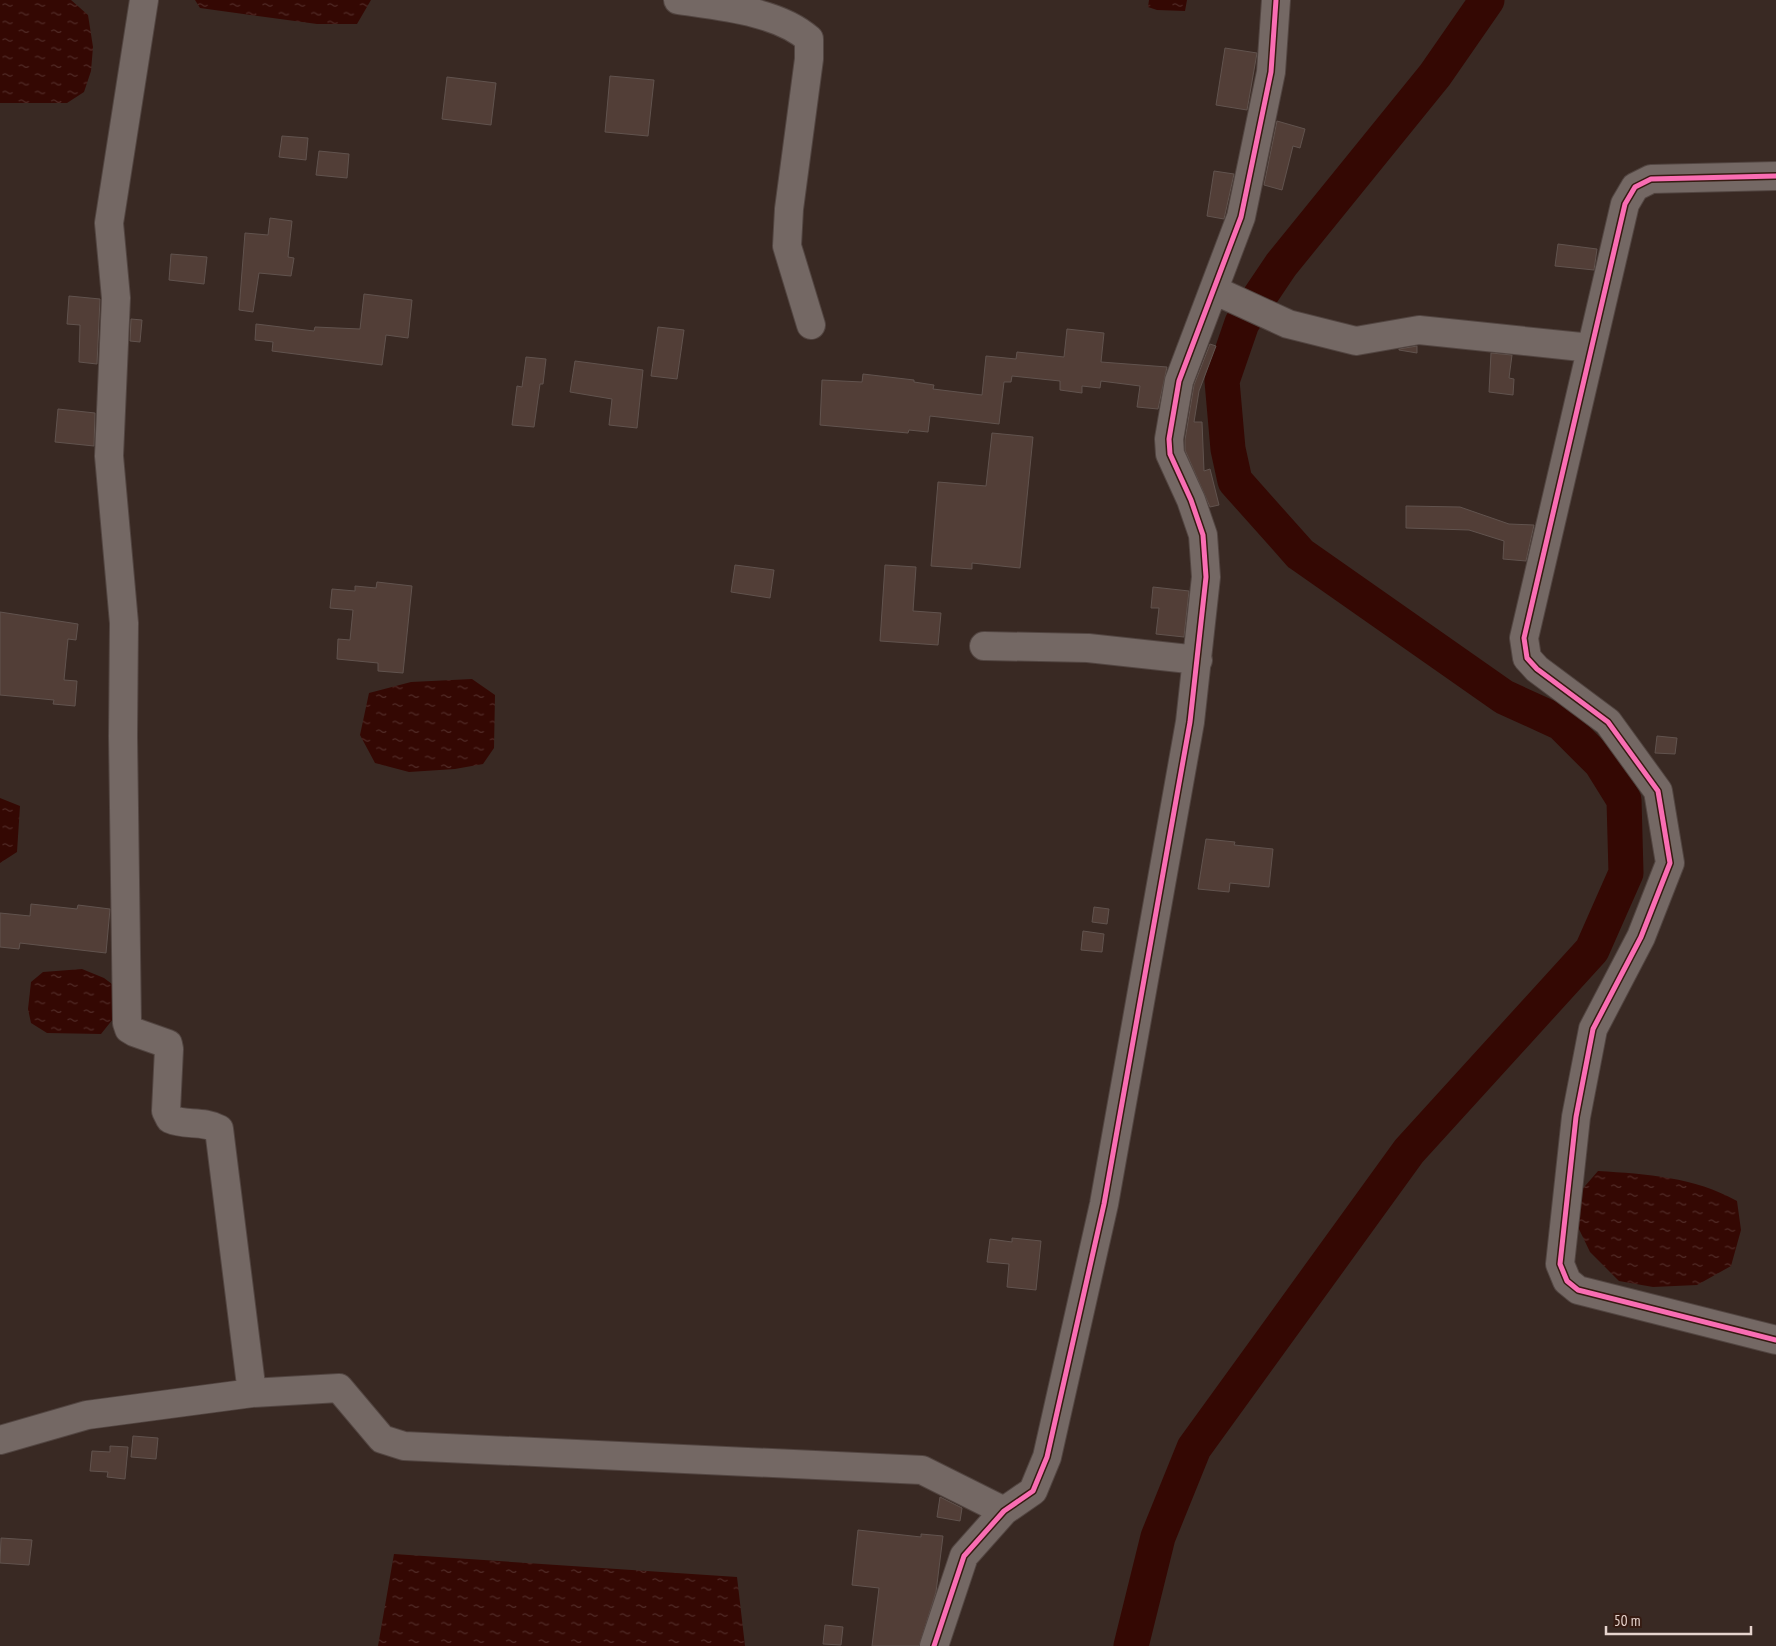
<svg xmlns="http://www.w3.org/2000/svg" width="1776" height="1646" viewBox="0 0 1776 1646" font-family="'PT Sans Narrow',sans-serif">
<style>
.water{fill:url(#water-ripples)}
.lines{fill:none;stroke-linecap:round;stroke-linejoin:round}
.river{stroke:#340803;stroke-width:35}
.building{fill:#523e37;stroke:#61534e}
.minor-casing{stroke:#524541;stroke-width:30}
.minor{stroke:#746864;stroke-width:28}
.cycleway-casing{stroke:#361b12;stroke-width:8}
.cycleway{stroke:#f96db3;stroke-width:5}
</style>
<defs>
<pattern id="water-ripples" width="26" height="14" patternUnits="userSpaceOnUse" patternTransform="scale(1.25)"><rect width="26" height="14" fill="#340803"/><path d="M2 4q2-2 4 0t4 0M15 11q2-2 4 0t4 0" fill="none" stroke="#512b27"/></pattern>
</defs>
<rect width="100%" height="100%" fill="#392923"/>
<path class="water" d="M 0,0 L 71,0 L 88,15 L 93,47 L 91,71 L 84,92 L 67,103 L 0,103 Z
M 195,0 L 371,0 L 357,24 L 317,24 L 200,8 Z
M 1149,0 L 1187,0 L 1185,11 L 1157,10 L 1148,7 Z
M 472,679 L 495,695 L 494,748 L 483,764 L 455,769 L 409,772 L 375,763 L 360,735 L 369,693 L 411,682 Z
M 0,798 L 20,806 L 17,852 L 0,863 Z
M 82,969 L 104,978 L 116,987 L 113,1019 L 101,1034 L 47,1033 L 31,1023 L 28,1009 L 31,982 L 43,972 Z
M 1598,1171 C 1647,1174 1694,1177 1737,1201 L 1741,1230 L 1731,1266 L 1697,1285 L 1653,1287 L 1619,1281 L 1590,1252 L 1577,1225 L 1579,1193 Z
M 394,1554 L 737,1577 L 745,1646 L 378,1646 Z"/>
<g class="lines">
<path class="river" d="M 1131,1646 L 1158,1537 L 1194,1448 L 1409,1151 L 1592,950 L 1626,873 L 1624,800 L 1601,763 L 1561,723 L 1504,697 L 1300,554 L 1235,481 L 1228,449 L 1222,381 L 1242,323 L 1281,265 L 1435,75 L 1487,0"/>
</g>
<path class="building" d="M 1225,48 L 1257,53 L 1247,110 L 1216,105 Z
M 610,76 L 654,80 L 648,136 L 605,132 Z
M 447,77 L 496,83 L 491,125 L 442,119 Z
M 1277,121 L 1305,129 L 1300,148 L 1293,146 L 1282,190 L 1264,185 Z
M 282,136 L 308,138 L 306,160 L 279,157 Z
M 319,151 L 349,154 L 347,178 L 316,175 Z
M 1214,171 L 1234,174 L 1224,219 L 1207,216 Z
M 270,218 L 292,221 L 288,257 L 294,258 L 291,276 L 259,273 L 253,312 L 239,310 L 245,233 L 268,235 Z
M 1558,244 L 1597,249 L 1594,270 L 1555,266 Z
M 171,254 L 207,257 L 204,284 L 169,280 Z
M 364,294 L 412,300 L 408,338 L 386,335 L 382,365 L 272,351 L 273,342 L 255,340 L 256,324 L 314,331 L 315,327 L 360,329 Z
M 69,296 L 100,299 L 97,364 L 79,362 L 80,325 L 67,324 Z
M 131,319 L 142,320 L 140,342 L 130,341 Z
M 658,327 L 684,330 L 677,379 L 651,376 Z
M 1067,329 L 1104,333 L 1101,362 L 1167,367 L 1158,409 L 1137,407 L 1140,386 L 1101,381 L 1100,388 L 1082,386 L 1082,393 L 1060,390 L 1060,381 L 1012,376 L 1011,382 L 1004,382 L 999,424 L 930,416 L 928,432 L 909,430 L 908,433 L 820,425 L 822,380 L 862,382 L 863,374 L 914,380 L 914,382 L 934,385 L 933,389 L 982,395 L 986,356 L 1016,359 L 1017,352 L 1064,357 Z
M 1210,344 L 1216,346 L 1199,391 L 1194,422 L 1202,422 L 1204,471 L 1210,469 L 1219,505 L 1210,507 L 1185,450 L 1185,440 L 1194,385 Z
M 1417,346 L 1417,353 L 1399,350 L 1399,349 Z
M 1491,353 L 1512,355 L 1509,378 L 1514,379 L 1513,395 L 1489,392 Z
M 526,357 L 546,359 L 543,384 L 540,384 L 534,427 L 512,425 L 517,386 L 522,387 Z
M 575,361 L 643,370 L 637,428 L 609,425 L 612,399 L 570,392 Z
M 58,409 L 95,413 L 94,446 L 55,442 Z
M 992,433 L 1033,437 L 1020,568 L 972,563 L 972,569 L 931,566 L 938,482 L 986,486 Z
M 1406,506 L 1460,507 L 1509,524 L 1534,525 L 1526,561 L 1503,559 L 1504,541 L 1469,530 L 1406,528 Z
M 735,565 L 774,570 L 770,598 L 731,592 Z
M 885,565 L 916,567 L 913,611 L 941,613 L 938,645 L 880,641 Z
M 377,582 L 412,586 L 403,673 L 378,671 L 378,663 L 337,659 L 338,639 L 350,640 L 353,610 L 330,608 L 332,589 L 355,591 L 355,586 L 376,588 Z
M 1153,587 L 1189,591 L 1184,637 L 1156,634 L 1159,608 L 1151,608 Z
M 0,612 L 78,624 L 76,640 L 68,639 L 64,680 L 77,681 L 75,706 L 53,704 L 54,700 L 0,695 Z
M 1657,736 L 1677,738 L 1675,754 L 1655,753 Z
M 1206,839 L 1235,842 L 1234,845 L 1273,849 L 1269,887 L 1230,883 L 1229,892 L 1198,889 Z
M 31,904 L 77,909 L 78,905 L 110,909 L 106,953 L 20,943 L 19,949 L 0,947 L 0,913 L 30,916 Z
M 1094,907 L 1109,909 L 1107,924 L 1092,922 Z
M 1083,931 L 1104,934 L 1102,952 L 1081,950 Z
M 1012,1238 L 1041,1241 L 1036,1290 L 1007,1287 L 1009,1264 L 987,1262 L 990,1239 L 1012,1242 Z
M 133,1436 L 158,1438 L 156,1459 L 131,1457 Z
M 110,1446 L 128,1447 L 125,1479 L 107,1477 L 108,1472 L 90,1471 L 92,1451 L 110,1452 Z
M 940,1497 L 962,1508 L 960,1521 L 937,1517 Z
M 858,1530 L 921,1537 L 921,1534 L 943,1536 L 936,1592 L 919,1646 L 872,1646 L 879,1588 L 852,1585 Z
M 1,1538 L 32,1540 L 29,1565 L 0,1563 Z
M 825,1625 L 843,1627 L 841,1645 L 823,1644 Z"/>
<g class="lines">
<g class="minor-casing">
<path id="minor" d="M 144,0 L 109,223 L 116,298 L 109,456 L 124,623 L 123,736 L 127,1023 L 129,1029 L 134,1032 L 168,1044 L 169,1049 L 166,1111 L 170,1119 C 185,1126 203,1120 219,1129 L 252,1393
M 678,0 C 718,6 778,11 809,39 L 809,59 L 789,209 L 787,246 L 811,325
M 1776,176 L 1651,179 L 1635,187 L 1625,204 L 1524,638 L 1527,658 L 1537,669 L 1608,722 L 1658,791 L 1670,863 L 1641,937 L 1593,1029 L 1576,1117 L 1560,1264 L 1567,1281 L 1578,1290 L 1776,1340
M 1214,290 L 1288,324 L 1356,341 L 1419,330 L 1591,348
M 984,646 L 1088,648 L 1198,660
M 0,1440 L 87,1415 L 252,1393 L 339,1388 L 382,1439 L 404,1446 L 922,1470 L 1004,1511
M 934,1646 L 964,1556 L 1004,1511 L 1033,1491 L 1047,1457 L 1104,1204 L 1190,722 L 1206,577 L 1203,535 L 1191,500 L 1170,454 L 1169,439 L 1179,381 L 1241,217 L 1271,72 L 1276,0"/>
</g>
<use href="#minor" class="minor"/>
<g class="cycleway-casing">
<path id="cycleway" d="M 1776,176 L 1651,179 L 1635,187 L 1625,204 L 1524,638 L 1527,658 L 1537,669 L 1608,722 L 1658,791 L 1670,863 L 1641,937 L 1593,1029 L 1576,1117 L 1560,1264 L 1567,1281 L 1578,1290 L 1776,1340
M 934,1646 L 964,1556 L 1004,1511 L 1033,1491 L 1047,1457 L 1104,1204 L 1190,722 L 1206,577 L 1203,535 L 1191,500 L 1170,454 L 1169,439 L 1179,381 L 1241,217 L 1271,72 L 1276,0"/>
</g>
<use href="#cycleway" class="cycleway"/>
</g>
<path d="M1606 1626v8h145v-8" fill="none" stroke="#e7d4ce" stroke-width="2.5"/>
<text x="1614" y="1626" font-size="15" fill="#e7d4ce" stroke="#361b12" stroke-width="4" paint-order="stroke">50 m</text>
</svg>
